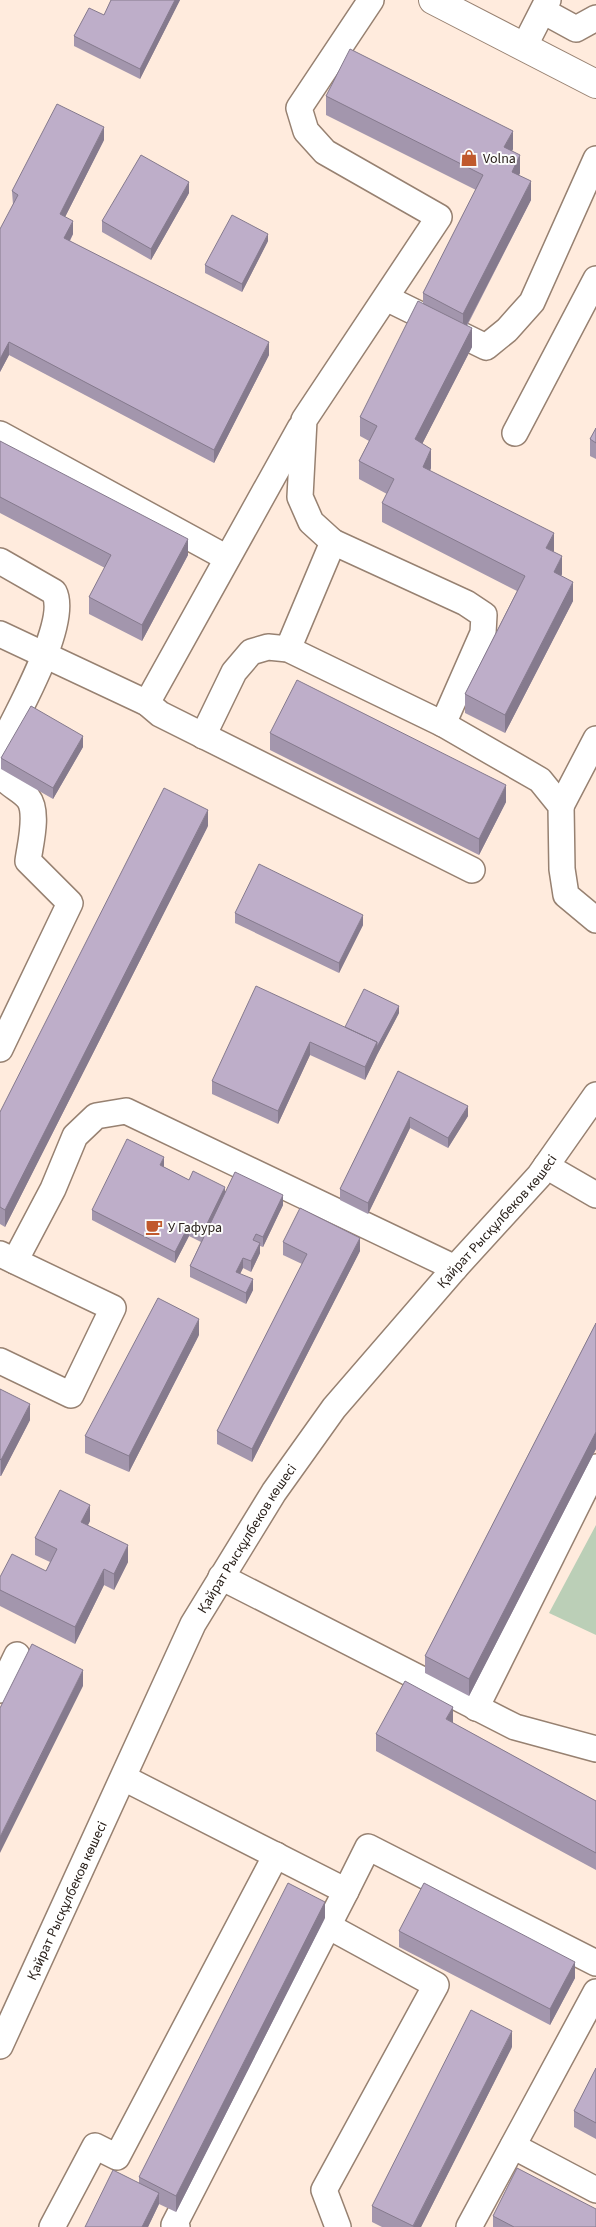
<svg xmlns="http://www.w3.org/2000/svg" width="596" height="2227" viewBox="0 0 596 2227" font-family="'Source Sans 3',sans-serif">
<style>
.green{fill:#bbcfb7}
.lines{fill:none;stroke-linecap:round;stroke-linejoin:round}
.minor-casing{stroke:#978171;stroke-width:28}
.major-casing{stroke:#978171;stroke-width:30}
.minor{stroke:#fff;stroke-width:25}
.major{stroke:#fff;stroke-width:28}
.wall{fill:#a396ad}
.shaded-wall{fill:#857a8d}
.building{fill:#beaec9;stroke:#857a8d}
.labels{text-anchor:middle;stroke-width:4;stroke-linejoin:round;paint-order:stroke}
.poi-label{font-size:14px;fill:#29201a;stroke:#fcfcfc;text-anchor:start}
.street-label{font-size:14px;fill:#29201a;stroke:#fcfcfc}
</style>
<rect width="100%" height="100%" fill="#ffebdd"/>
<path class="green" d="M 596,1525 L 596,1635 L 549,1613 Z"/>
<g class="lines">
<g class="minor-casing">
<g id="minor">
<path d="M 371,0 L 299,108 L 306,131 L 325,152 L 439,217 L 304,420 L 300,497 L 311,522 L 333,542 L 466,603 L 484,615 L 483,633 L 443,724"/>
<path d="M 543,11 L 576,29 L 596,18"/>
<path d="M 524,47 L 548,0"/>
<path d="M 386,298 L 486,347 L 507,330 L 532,302 L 596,159"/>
<path d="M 515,433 L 596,279"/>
<path d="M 0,434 L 227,558"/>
<path d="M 0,561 L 54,592 C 70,622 15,717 0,748"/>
<path d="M 0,634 L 147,703 L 160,714 L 472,870"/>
<path d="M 288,649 L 333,542"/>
<path d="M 147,703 L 300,428"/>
<path d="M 203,736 L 234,672 L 251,652 L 268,647 L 288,649 L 443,724 L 540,780 L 561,806 L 562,869 L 566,895 L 596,920"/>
<path d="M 0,771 C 6,785 18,787 28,798 C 39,812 30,845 28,861 L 70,903 L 0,1049"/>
<path d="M 561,806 L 596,739"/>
<path d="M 546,1166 L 596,1195"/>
<path d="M 0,1254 L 113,1308 L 71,1395 L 0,1361"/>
<path d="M 15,1261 L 53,1189 L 75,1136 L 96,1116 L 126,1111 L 455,1268"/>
<path d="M 221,1577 L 515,1727 L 596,1749"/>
<path d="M 0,1690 L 17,1655"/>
<path d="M 476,1708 L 596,1467"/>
<path d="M 124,1778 L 346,1891 L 368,1847 L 596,1963"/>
<path d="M 328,1926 L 436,1985 L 324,2190 L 338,2227"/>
<path id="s1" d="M 0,2046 L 193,1624 L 274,1492 L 334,1408 L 455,1268 L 539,1176 L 596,1095"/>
<path d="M 513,2146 L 596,2190"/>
<path d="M 52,2227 L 95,2146 L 117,2157 L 276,1855"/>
<path d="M 177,2227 L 174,2225 L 346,1891"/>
<path d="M 469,2227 L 596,1992"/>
</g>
</g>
<g class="major-casing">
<path id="major" d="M 433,0 L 596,84"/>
</g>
<use href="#minor" class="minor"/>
<use href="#major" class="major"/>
</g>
<path class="wall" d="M 111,0 L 180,0 L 140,79 L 74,46 L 74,36 L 104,15 Z
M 326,96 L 513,149 L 512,151 L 520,173 L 519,175 L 531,200 L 467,326 L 472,347 L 422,444 L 431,468 L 430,471 L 554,552 L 562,574 L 561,576 L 573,601 L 505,733 L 465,713 L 465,694 L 517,591 L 382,522 L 382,503 L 387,494 L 359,479 L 359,461 L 369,441 L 360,436 L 360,417 L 423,304 L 423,293 L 476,190 L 326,115 Z
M 104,140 L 65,217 L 73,234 L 70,241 L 269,355 L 214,463 L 9,355 L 0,372 L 13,205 L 12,191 Z
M 189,193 L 151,260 L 102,232 L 102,221 Z
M 268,241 L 242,292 L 205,273 L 205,265 Z
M 596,428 L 596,459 L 590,456 L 590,439 Z
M 0,441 L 188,555 L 142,641 L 89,614 L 89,597 L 105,568 L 0,513 Z
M 270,733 L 506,802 L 479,855 L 270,750 Z
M 83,747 L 53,799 L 1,769 L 1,758 Z
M 208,826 L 5,1227 L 0,1224 L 0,1112 Z
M 235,913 L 363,925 L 339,973 L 235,923 Z
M 399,1013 L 377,1055 L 365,1080 L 310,1055 L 278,1124 L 212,1094 L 212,1081 L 345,1027 Z
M 398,1071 L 468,1116 L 448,1148 L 410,1128 L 368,1214 L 340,1200 L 340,1189 Z
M 164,1167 L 189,1180 L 225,1191 L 283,1205 L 263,1247 L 260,1246 L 260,1253 L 251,1272 L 243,1268 L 240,1274 L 253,1290 L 246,1304 L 190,1277 L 190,1266 L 201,1242 L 189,1236 L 175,1263 L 92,1220 L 92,1210 Z
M 283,1242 L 360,1251 L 252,1462 L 217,1444 L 217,1431 L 302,1264 L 283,1255 Z
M 596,1323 L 596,1449 L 469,1696 L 425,1673 L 425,1656 Z
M 199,1335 L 129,1472 L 85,1453 L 85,1436 Z
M 0,1389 L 30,1420 L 1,1476 L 0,1476 Z
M 90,1521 L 88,1525 L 128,1562 L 114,1590 L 104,1585 L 75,1644 L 0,1606 L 0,1577 L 46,1571 L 50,1562 L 35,1555 L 35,1538 Z
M 453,1723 L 596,1801 L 596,1870 L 376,1751 L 376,1734 Z
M 325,1918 L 176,2212 L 159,2204 L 148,2227 L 85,2227 L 139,2183 L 139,2177 Z
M 399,1931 L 575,1978 L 550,2025 L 399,1947 Z
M 512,2047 L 421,2227 L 382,2227 L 372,2222 L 372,2206 Z
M 596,2068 L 596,2139 L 574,2127 L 574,2111 Z
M 493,2216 L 596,2227 L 493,2227 Z"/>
<path class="shaded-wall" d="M 175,0 L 180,0 L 140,79 L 140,69 Z
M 104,127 L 104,140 L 60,227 L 60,214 Z
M 513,131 L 513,149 L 504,166 L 504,147 Z
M 520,155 L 520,173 L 512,190 L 512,172 Z
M 531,181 L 531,200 L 463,332 L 463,314 Z
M 189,182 L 189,193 L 151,260 L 151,249 Z
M 73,221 L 73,234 L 64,251 L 64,238 Z
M 268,234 L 268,241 L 242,292 L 242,284 Z
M 472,328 L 472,347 L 415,458 L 415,439 Z
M 9,342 L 9,355 L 0,372 L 0,359 Z
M 269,342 L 269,355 L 214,463 L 214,450 Z
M 431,449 L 431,468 L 423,486 L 423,467 Z
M 554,533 L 554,552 L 546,548 Z
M 188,539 L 188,555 L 142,641 L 142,625 Z
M 562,556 L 562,574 L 554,591 L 554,572 Z
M 573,582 L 573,601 L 505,733 L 505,715 Z
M 83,736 L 83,747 L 53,799 L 53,788 Z
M 506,785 L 506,802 L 479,855 L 479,839 Z
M 208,810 L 208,826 L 5,1227 L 5,1210 Z
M 363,915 L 363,925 L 339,973 L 339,963 Z
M 399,1006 L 399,1013 L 377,1055 L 365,1080 L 365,1067 L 377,1042 Z
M 310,1042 L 310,1055 L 278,1124 L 278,1111 Z
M 468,1106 L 468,1116 L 448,1148 L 448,1138 Z
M 410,1117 L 410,1128 L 368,1214 L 368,1203 Z
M 164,1157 L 164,1168 L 160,1165 Z
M 225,1187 L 225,1198 L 203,1243 L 203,1232 Z
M 283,1195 L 283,1205 L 263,1247 L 263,1237 Z
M 189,1225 L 189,1236 L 175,1263 L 175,1252 Z
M 360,1238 L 360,1251 L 252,1462 L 252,1449 Z
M 260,1243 L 260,1253 L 251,1272 L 251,1261 Z
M 243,1258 L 243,1268 L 236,1282 L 236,1272 Z
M 253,1279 L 253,1290 L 246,1304 L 246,1293 Z
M 199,1319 L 199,1335 L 129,1472 L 129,1456 Z
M 30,1404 L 30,1420 L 1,1476 L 1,1460 Z
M 596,1432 L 596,1449 L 469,1696 L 469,1679 Z
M 90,1505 L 90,1521 L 81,1538 L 81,1522 Z
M 128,1545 L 128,1562 L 114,1590 L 114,1574 Z
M 104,1569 L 104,1585 L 75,1644 L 75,1627 Z
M 83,1670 L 83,1686 L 0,1853 L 0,1837 Z
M 453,1707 L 453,1723 L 446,1719 Z
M 325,1902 L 325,1918 L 176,2212 L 176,2196 Z
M 575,1962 L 575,1978 L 550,2025 L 550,2009 Z
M 512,2031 L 512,2047 L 421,2227 L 413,2227 Z
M 159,2193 L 159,2204 L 148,2227 L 142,2227 Z"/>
<path class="building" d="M 111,0 L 175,0 L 140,69 L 74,36 L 89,8 L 104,15 Z
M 350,49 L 513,131 L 504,147 L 520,155 L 512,172 L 531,181 L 463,314 L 423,293 L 483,175 L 326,96 Z
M 57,104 L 104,127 L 60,214 L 73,221 L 64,238 L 269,342 L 214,450 L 9,342 L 0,359 L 0,229 L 18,195 L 12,191 Z
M 141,155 L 189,182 L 151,249 L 102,221 Z
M 232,215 L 268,234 L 242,284 L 205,265 Z
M 418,301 L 472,328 L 415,439 L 431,449 L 423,467 L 554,533 L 546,548 L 562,556 L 554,572 L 573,582 L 505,715 L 465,694 L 525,576 L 382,503 L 394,479 L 359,461 L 377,426 L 360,417 Z
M 596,428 L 596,443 L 590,439 Z
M 0,441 L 188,539 L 142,625 L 89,597 L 111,555 L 0,497 Z
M 297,680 L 506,785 L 479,839 L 270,733 Z
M 31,706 L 83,736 L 53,788 L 1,758 Z
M 164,788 L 208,810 L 5,1210 L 0,1207 L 0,1112 Z
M 259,864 L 363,915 L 339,963 L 235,913 Z
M 256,986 L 377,1042 L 365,1067 L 310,1042 L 278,1111 L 212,1081 Z
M 364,989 L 399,1006 L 377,1047 L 377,1042 L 345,1027 Z
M 398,1071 L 468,1106 L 448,1138 L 410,1117 L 368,1203 L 340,1189 Z
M 127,1139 L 164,1157 L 160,1165 L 189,1180 L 193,1171 L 225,1187 L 203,1232 L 189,1225 L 175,1252 L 92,1210 Z
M 235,1172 L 283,1195 L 263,1237 L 256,1234 L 253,1240 L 260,1243 L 251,1261 L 243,1258 L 236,1272 L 253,1279 L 246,1293 L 190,1266 Z
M 300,1208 L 360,1238 L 252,1449 L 217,1431 L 307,1254 L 283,1242 Z
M 158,1298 L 199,1319 L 129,1456 L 85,1436 Z
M 596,1323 L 596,1432 L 469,1679 L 425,1656 Z
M 0,1389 L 30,1404 L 1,1460 L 0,1459 Z
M 60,1490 L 90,1505 L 81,1522 L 128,1545 L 114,1574 L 104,1569 L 75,1627 L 0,1590 L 0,1577 L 12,1554 L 46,1571 L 57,1549 L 35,1538 Z
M 32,1644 L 83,1670 L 0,1837 L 0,1708 Z
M 405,1681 L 453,1707 L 446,1719 L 596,1801 L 596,1853 L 376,1734 Z
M 288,1883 L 325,1902 L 176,2196 L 139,2177 Z
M 424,1883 L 575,1962 L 550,2009 L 399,1931 Z
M 471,2010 L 512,2031 L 413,2226 L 372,2206 Z
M 596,2068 L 596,2123 L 574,2111 Z
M 517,2168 L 596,2209 L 596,2227 L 514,2227 L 493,2216 Z
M 113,2170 L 159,2193 L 142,2227 L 85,2227 Z"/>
<defs>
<g id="shop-bare" transform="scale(1.35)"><path d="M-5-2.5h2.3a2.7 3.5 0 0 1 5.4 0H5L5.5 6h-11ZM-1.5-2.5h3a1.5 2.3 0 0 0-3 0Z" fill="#c0592d" stroke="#fcfcfc" stroke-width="2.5" paint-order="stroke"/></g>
<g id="cafe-bare" transform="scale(1.35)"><path d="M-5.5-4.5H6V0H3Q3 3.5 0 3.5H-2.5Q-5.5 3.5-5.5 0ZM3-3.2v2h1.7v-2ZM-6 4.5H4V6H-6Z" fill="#c0592d" stroke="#fcfcfc" stroke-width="2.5" paint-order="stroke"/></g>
</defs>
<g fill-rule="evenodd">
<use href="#shop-bare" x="469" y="158"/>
<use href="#cafe-bare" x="154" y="1227"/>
</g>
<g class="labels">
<g class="poi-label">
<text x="483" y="163">Volna</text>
<text x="168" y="1232">У Гафура</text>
</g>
<g class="street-label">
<text dy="5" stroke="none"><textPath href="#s1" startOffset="970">Қайрат Рысқұлбеков көшесі</textPath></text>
<text dy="5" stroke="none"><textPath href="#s1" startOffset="565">Қайрат Рысқұлбеков көшесі</textPath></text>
<text dy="5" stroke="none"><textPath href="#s1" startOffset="160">Қайрат Рысқұлбеков көшесі</textPath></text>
</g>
</g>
</svg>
